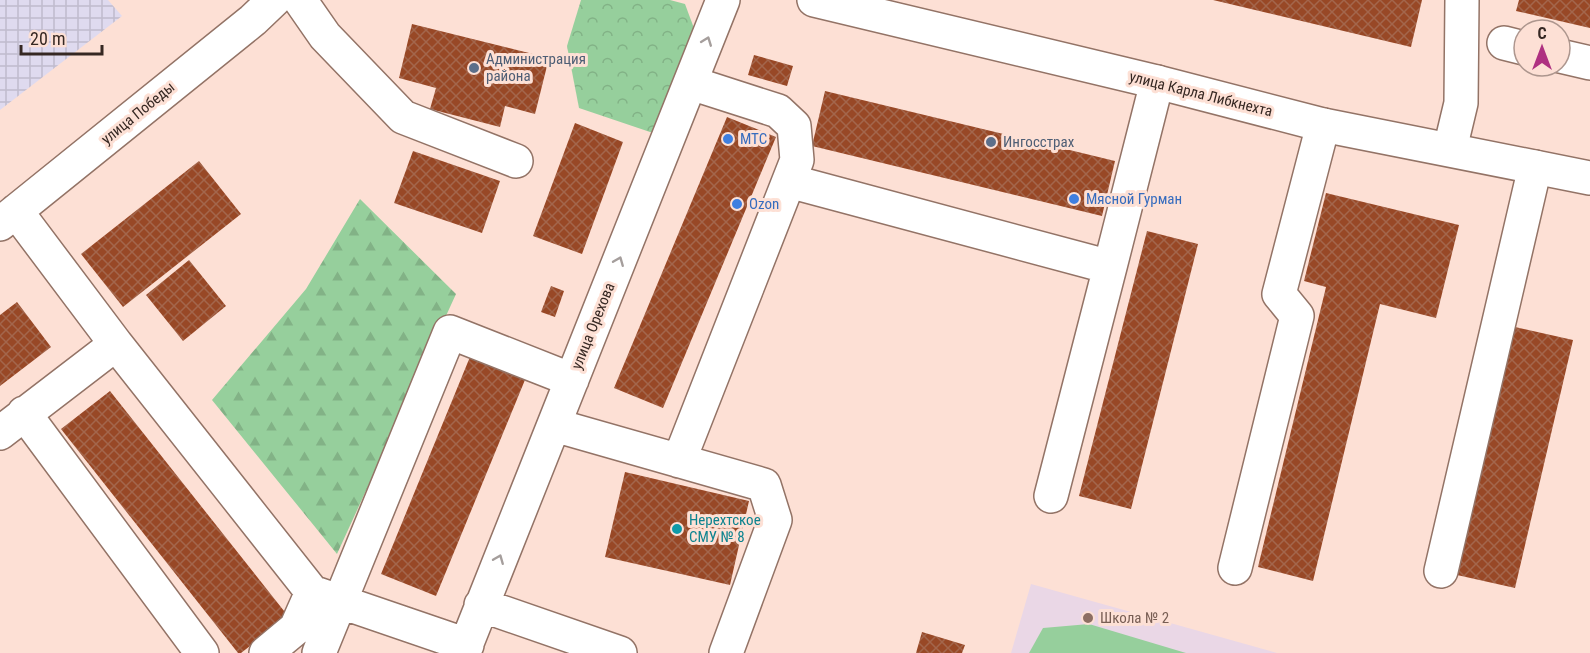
<svg xmlns="http://www.w3.org/2000/svg" width="1590" height="653" viewBox="0 0 1590 653" font-family="'Roboto Condensed',sans-serif">
<style>
.industrial{fill:url(#industrial-grid)}
.education{fill:#ead7e6}
.forest{fill:url(#forest-firs)}
.park{fill:url(#park-crowns)}
.pitch{fill:#96cf9c}
.building{fill:url(#building-cross-hatch)}
.lines{fill:none;stroke-linecap:round;stroke-linejoin:round}
.minor-casing{stroke:#937366;stroke-width:36}
.major-casing{stroke:#937366;stroke-width:36}
.minor{stroke:#fff;stroke-width:33}
.major{stroke:#fff;stroke-width:33}
.oneway{stroke:#a59e9c}
.service-dot{fill:#5c6f8a;stroke:#fde0d5;stroke-width:2}
.shop-dot{fill:#3f7fe0;stroke:#fde0d5;stroke-width:2}
.culture-dot{fill:#0f9aa8;stroke:#fde0d5;stroke-width:2}
.education-dot{fill:#8d6e63;stroke:#fde0d5;stroke-width:2}
.labels{text-anchor:middle;stroke-width:6;stroke-linejoin:round;paint-order:stroke}
.service-label{font-size:15px;fill:#4e5e75;stroke:#fde0d5;text-anchor:start}
.street-label{font-size:15px;fill:#362823;stroke:#fde0d5}
.shop-label{font-size:15px;fill:#366cbe;stroke:#fde0d5;text-anchor:start}
.culture-label{font-size:15px;fill:#0d838f;stroke:#fde0d5;text-anchor:start}
.education-label{font-size:15px;fill:#785e54;stroke:#fde0d5;text-anchor:start}
</style>
<defs>
<pattern id="industrial-grid" width="8" height="8" patternUnits="userSpaceOnUse" patternTransform="scale(1.5)"><rect width="8" height="8" fill="#dfdaef"/><path d="M0 4h8M4 0v8" fill="none" stroke="#c0bbcd"/></pattern>
<pattern id="forest-firs" width="22" height="20" patternUnits="userSpaceOnUse" patternTransform="scale(1.5)"><rect width="22" height="20" fill="#96cf9c"/><path d="M5 1l3.5 6h-7zM16 11l3.5 6h-7z" fill="#82b286"/></pattern>
<pattern id="park-crowns" width="20" height="18" patternUnits="userSpaceOnUse" patternTransform="scale(1.5)"><rect width="20" height="18" fill="#96cf9c"/><path d="M2 6a3 3 0 1 1 6 0M12 15a3 3 0 1 1 6 0" fill="none" stroke="#82b286"/></pattern>
<pattern id="building-cross-hatch" width="8" height="8" patternUnits="userSpaceOnUse" patternTransform="scale(1.5)"><rect width="8" height="8" fill="#984826"/><path d="M0 0l8 8M0 8l8-8" fill="none" stroke="#a3664c"/></pattern>
</defs>
<rect width="100%" height="100%" fill="#fde0d5"/>
<path class="industrial" d="M 0,0 L 108,0 L 122,16 L 0,110 Z"/>
<path class="education" d="M 1031,584 L 1277,653 L 1011,653 Z"/>
<path class="forest" d="M 360,199 L 456,294 L 337,554 L 212,400 L 306,289 Z"/>
<path class="park" d="M 581,0 L 670,0 L 685,4 L 695,31 L 653,133 L 579,108 L 567,46 Z"/>
<path class="pitch" d="M 1089,624 L 1186,653 L 1029,653 L 1043,628 Z"/>
<path class="building" d="M 1213,0 L 1422,0 L 1411,47 Z
M 1519,0 L 1590,0 L 1590,28 L 1516,11 Z
M 412,24 L 549,58 L 535,114 L 505,106 L 500,127 L 430,109 L 436,88 L 399,78 Z
M 754,55 L 793,66 L 787,86 L 748,75 Z
M 825,91 L 1115,161 L 1102,216 L 812,146 Z
M 727,117 L 776,137 L 663,408 L 614,388 Z
M 575,123 L 623,142 L 582,254 L 533,236 Z
M 413,151 L 500,181 L 482,233 L 394,203 Z
M 199,161 L 241,214 L 123,307 L 81,254 Z
M 1326,193 L 1459,225 L 1436,318 L 1380,304 L 1313,581 L 1258,567 L 1326,287 L 1304,281 Z
M 1147,231 L 1198,244 L 1131,509 L 1079,496 Z
M 189,260 L 226,306 L 183,341 L 146,295 Z
M 551,286 L 564,291 L 555,317 L 541,312 Z
M 17,302 L 51,347 L 0,386 L 0,315 Z
M 1515,327 L 1573,340 L 1515,588 L 1457,575 Z
M 472,352 L 527,375 L 436,596 L 381,574 Z
M 110,391 L 288,616 L 241,653 L 238,653 L 61,429 Z
M 625,472 L 749,501 L 730,585 L 605,557 Z
M 922,632 L 965,645 L 962,653 L 916,653 Z"/>
<g class="lines">
<g class="minor-casing">
<path id="minor" d="M 300,0 L 325,36 L 403,117 L 516,161
M 1504,43 L 1524,48
M 1560,56 L 1590,63
M 1450,149 L 1461,103 L 1462,0
M 789,181 L 1110,267 L 1157,82
M 0,224 L 253,20 L 274,0
M 116,344 L 312,592
M 24,413 L 202,653
M 554,425 L 764,485 L 775,520 L 726,653
M 0,433 L 116,344 L 16,211
M 679,461 L 797,160 L 794,126 L 778,111 L 691,83
M 1051,496 L 1110,267
M 1235,568 L 1297,316 L 1279,294 L 1323,125
M 1441,571 L 1535,167
M 481,605 L 620,653
M 266,653 L 296,628 L 312,592 L 467,645
M 319,653 L 450,332 L 572,380
M 463,653 L 723,0"/>
</g>
<g class="major-casing">
<path id="major" d="M 814,0 L 1157,82 L 1323,125 L 1590,178"/>
</g>
<use href="#minor" class="minor"/>
<use href="#major" class="major"/>
</g>
<defs><path id="oneway-chevron" d="M-2-3.5L2.5 0L-2 3.5" fill="none" stroke-width="1.6" stroke-linecap="round" stroke-linejoin="round" transform="scale(1.5)"/></defs>
<g class="oneway">
<use href="#oneway-chevron" transform="translate(707 41) rotate(-69)"/>
<use href="#oneway-chevron" transform="translate(619 261) rotate(-68)"/>
<use href="#oneway-chevron" transform="translate(499 559) rotate(-68)"/>
</g>
<g class="service-dot">
<circle cx="474" cy="68" r="6"/>
<circle cx="991" cy="142" r="6"/>
</g>
<g class="shop-dot">
<circle cx="728" cy="139" r="6"/>
<circle cx="1074" cy="199" r="6"/>
<circle cx="737" cy="204" r="6"/>
</g>
<circle class="culture-dot" cx="677" cy="529" r="6"/>
<circle class="education-dot" cx="1088" cy="618" r="6"/>
<g class="labels">
<g class="service-label">
<text x="486" y="64">Администрация<tspan x="486" dy="17">района</tspan></text>
<text x="1003" y="147">Ингосстрах</text>
</g>
<g class="street-label">
<text transform="translate(1201 94) rotate(14)" y="5">улица Карла Либкнехта</text>
<text transform="translate(138 113) rotate(-39)" y="5">улица Победы</text>
<text transform="translate(593 326) rotate(-68)" y="5">улица Орехова</text>
</g>
<g class="shop-label">
<text x="740" y="144">МТС</text>
<text x="1086" y="204">Мясной Гурман</text>
<text x="749" y="209">Ozon</text>
</g>
<g class="culture-label">
<text x="689" y="525">Нерехтское<tspan x="689" dy="17">СМУ № 8</tspan></text>
</g>
<g class="education-label">
<text x="1100" y="623">Школа № 2</text>
</g>
</g>
<g transform="translate(1542 48)"><circle r="28" fill="#fde0d5" stroke="#ad968e" stroke-width="1.5"/>
<path d="M0-4.5L10 22L0 15L-10 22Z" fill="#af3181"/>
<text y="-9" font-size="16" font-weight="bold" text-anchor="middle" fill="#362823">С</text>
</g>
<path d="M21 45v9h81v-9" fill="none" stroke="#362823" stroke-width="3"/>
<text x="30" y="45" font-size="18" fill="#362823" stroke="#fde0d5" stroke-width="4.5" paint-order="stroke">20 m</text>
</svg>
